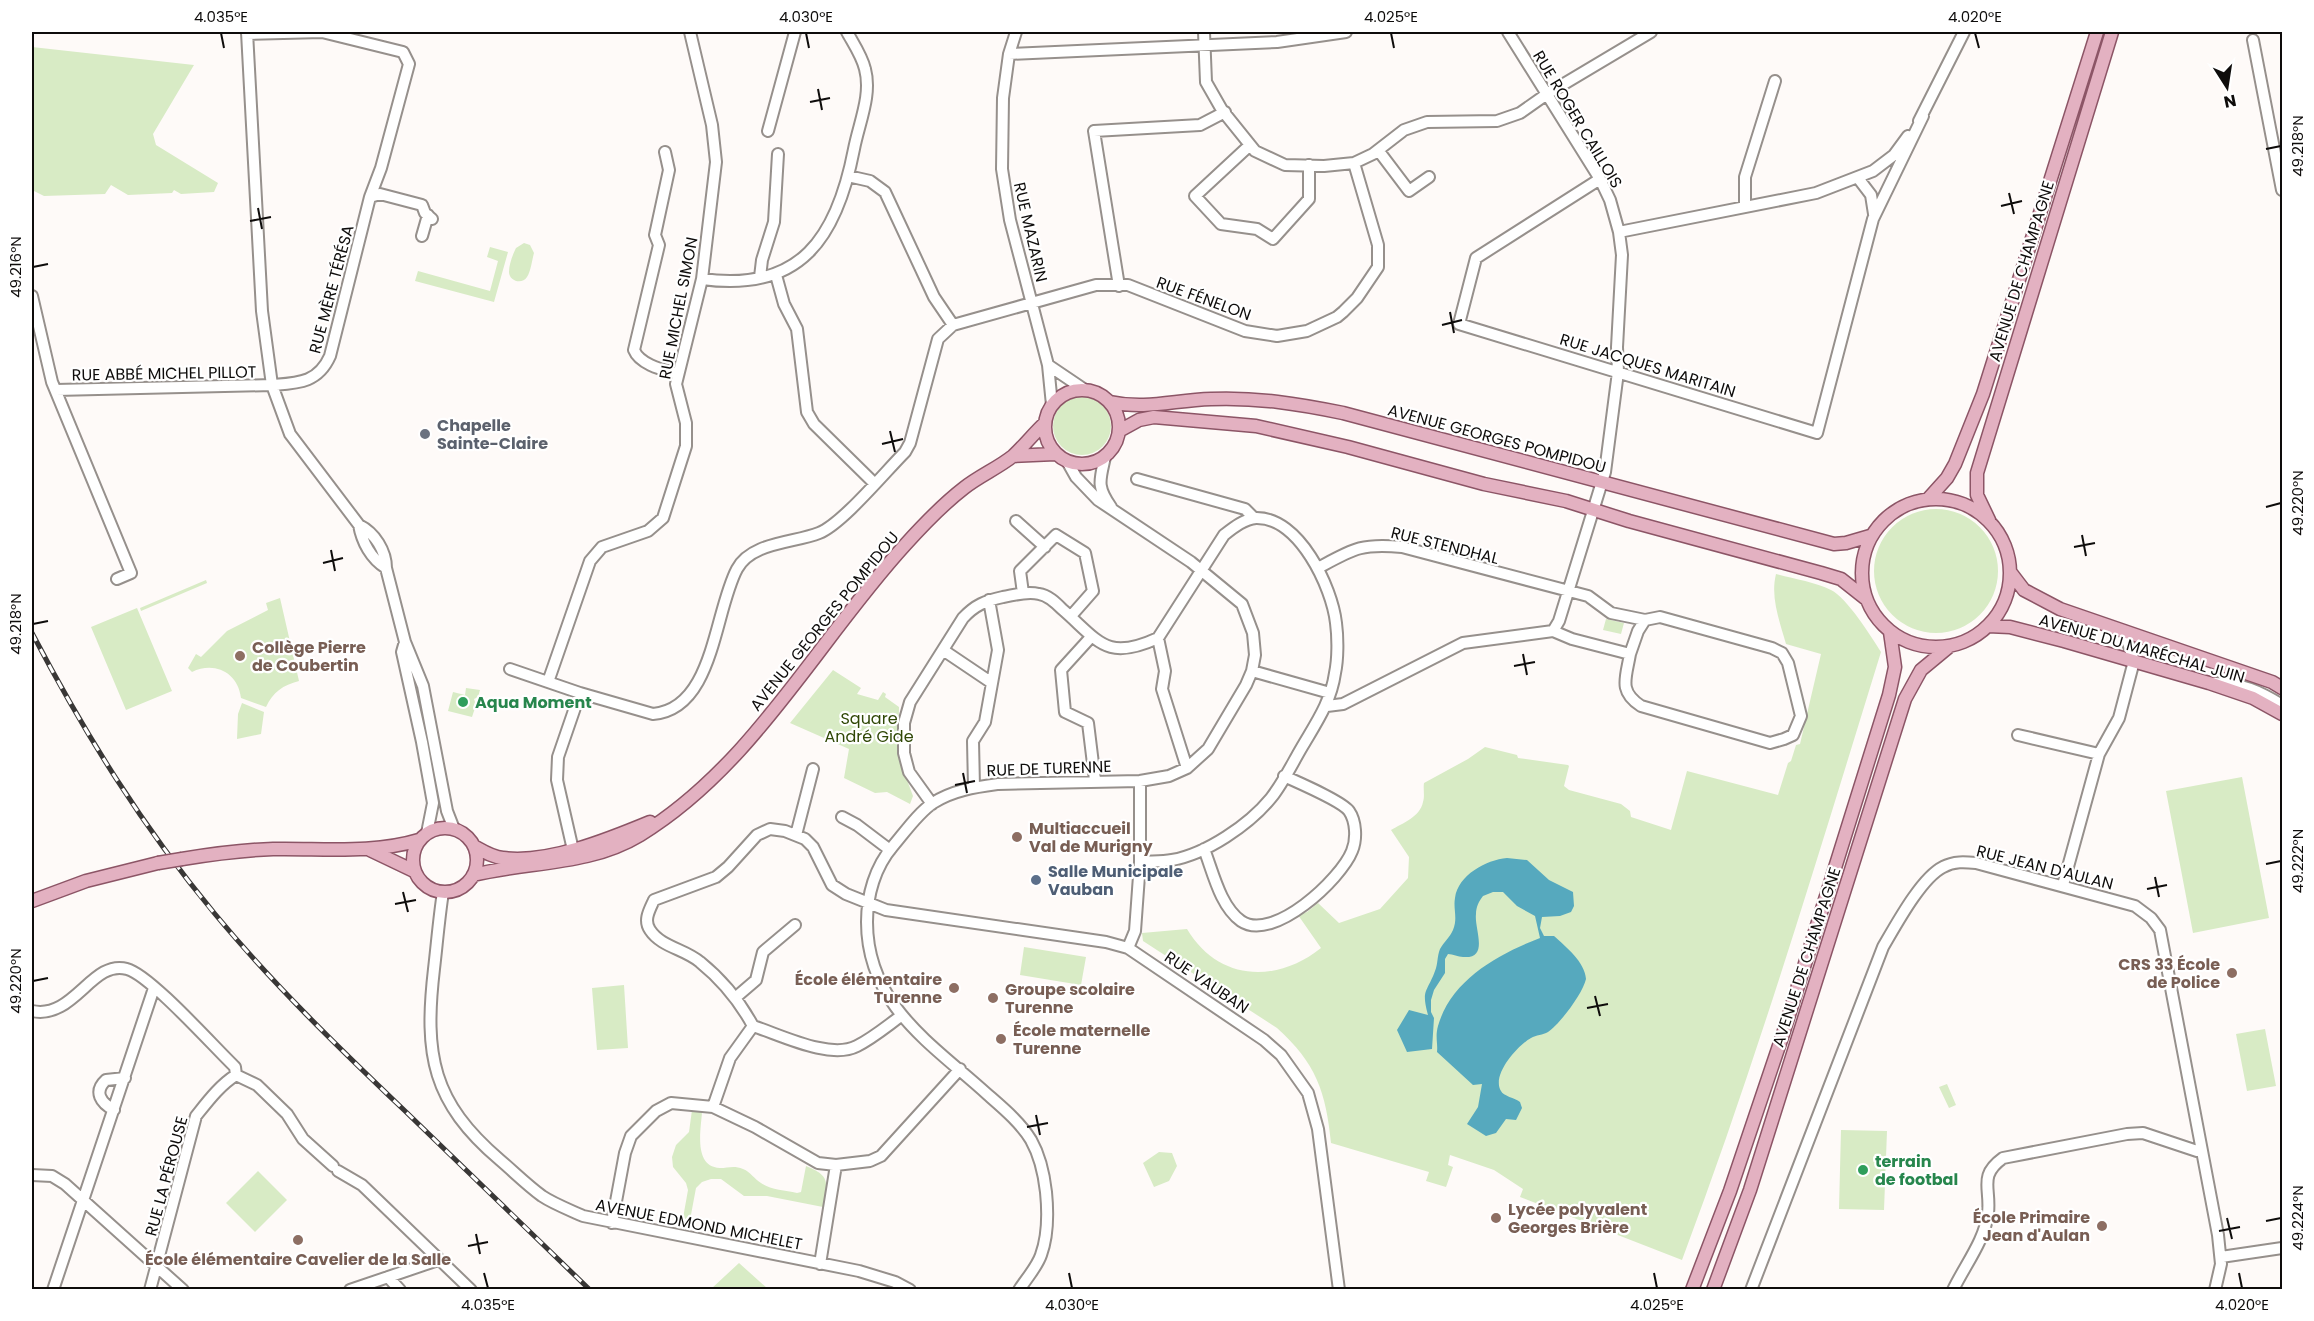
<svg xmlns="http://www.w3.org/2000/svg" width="2314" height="1321" viewBox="0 0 2314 1321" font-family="Poppins,sans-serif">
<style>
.green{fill:#d8ebc5}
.water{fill:#56a9be}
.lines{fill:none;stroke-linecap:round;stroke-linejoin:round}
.minor-casing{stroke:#96908c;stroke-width:14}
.major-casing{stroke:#8c5566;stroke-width:15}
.minor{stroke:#fff;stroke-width:10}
.major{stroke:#e3b1c1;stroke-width:12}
.rail-casing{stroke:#393736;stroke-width:5}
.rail{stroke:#fff;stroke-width:3;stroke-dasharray:9;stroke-linecap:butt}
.major-bridge-casing{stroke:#8c5566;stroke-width:15;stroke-linecap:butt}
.major-bridge{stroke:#e3b1c1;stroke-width:12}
.ticks{fill:none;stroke:#0e0c0b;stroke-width:2}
.worship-dot{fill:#6b7280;stroke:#fff;stroke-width:2}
.education-dot{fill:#8d6e63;stroke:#fff;stroke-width:2}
.leisure-dot{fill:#2e9e5b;stroke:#fff;stroke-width:2}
.service-dot{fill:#5c6f8a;stroke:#fff;stroke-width:2}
.labels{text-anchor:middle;stroke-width:4.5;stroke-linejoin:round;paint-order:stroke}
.street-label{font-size:16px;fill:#0e0c0b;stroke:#fff}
.worship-label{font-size:16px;font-weight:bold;fill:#5b616d;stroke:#fff;text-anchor:start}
.education-label{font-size:16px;font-weight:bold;fill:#785e54;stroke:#fff;text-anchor:start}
.leisure-label{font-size:16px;font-weight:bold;fill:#27864d;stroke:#fff;text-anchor:start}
.park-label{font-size:16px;fill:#2f4705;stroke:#fff}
.service-label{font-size:16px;font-weight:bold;fill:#4e5e75;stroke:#fff;text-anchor:start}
.neatline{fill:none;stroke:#0e0c0b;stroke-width:2}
.ticks-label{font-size:15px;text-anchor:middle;fill:#0e0c0b}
</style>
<rect width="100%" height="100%" fill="#fefaf8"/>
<path class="green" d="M 32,47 L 194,65 L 153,134 L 156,145 L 218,183 L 214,192 L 181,194 L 174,190 L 172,193 L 128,195 L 111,185 L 105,194 L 44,196 L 32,190 Z
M 524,243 L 530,245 L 534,253 C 532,260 531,271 527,277 C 522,285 509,281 509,272 C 509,264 513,254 516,248 Z
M 490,247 L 508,252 L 494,302 L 415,281 L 418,271 L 490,291 L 498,261 L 487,257 Z
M1053 426a29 29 0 1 1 58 0a29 29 0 1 1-58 0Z
M1874 571a62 62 0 1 1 124 0a62 62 0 1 1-124 0Z
M 1776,574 C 1794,579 1815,582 1831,590 C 1847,598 1871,636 1881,652 C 1818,856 1757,1060 1682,1260 L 1520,1197 L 1523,1189 L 1494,1170 L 1450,1155 L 1448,1165 L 1453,1167 L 1446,1187 L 1426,1181 L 1429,1172 L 1331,1143 C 1326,1092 1316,1063 1277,1028 L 1143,941 L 1142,933 L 1187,929 C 1218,981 1276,984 1321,948 L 1298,915 L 1307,912 L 1318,903 L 1339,923 L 1380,909 L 1408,878 L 1409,857 L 1391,830 C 1403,823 1420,817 1423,802 C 1425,796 1423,789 1424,783 L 1468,759 L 1485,747 L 1517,755 L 1518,758 L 1568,765 L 1569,766 L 1564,786 L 1569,790 L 1621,804 L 1630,811 L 1631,817 L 1671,830 L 1687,771 L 1778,795 L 1788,763 L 1791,761 L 1796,745 L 1800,744 L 1821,654 L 1786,644 C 1780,622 1770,598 1776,574 Z
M 206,580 L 207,583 L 141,611 L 140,608 Z
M 280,598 L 299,681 C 283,685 273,692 266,707 L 241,698 C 238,672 214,661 192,672 L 188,668 L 196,654 L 201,657 L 227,631 L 268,610 L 266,603 Z
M 137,608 L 172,691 L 126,710 L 91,627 Z
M 1606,619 L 1624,623 L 1621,634 L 1603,630 Z
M 833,670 L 861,688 L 857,694 L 878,700 L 883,692 L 886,694 L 885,697 L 899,707 L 898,756 L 913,796 L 910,804 L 887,792 L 875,793 L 844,778 L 849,749 L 790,723 Z
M 466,688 L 480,690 L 478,697 L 474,699 L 476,705 L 472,717 L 448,711 L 453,692 L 465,695 Z
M 242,703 L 264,712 L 261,734 L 237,739 L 238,714 Z
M 2242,777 L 2269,918 L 2193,933 L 2166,791 Z
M 1024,947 L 1086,957 L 1081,985 L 1020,975 Z
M 624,985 L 628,1048 L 597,1050 L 592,988 Z
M 2265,1029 L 2276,1086 L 2247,1091 L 2236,1034 Z
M 1947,1084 L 1956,1105 L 1949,1108 L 1939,1087 Z
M 692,1110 L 702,1112 C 701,1129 693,1167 720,1168 C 728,1168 734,1165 743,1169 C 751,1172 754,1179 761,1183 C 771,1190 785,1190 797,1193 L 801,1192 L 806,1166 C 832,1176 827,1184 823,1207 L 767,1196 L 744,1196 L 721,1179 L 711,1179 L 702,1182 L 696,1188 L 690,1220 L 683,1218 L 688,1190 L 686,1183 L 673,1167 L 672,1157 L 676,1145 L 689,1132 Z
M 1841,1130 L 1887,1131 L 1884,1210 L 1839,1209 Z
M 1159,1152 L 1172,1153 L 1177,1166 L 1169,1181 L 1154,1187 L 1143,1163 Z
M 258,1171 L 287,1200 L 255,1232 L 226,1203 Z
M 739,1263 L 768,1289 L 711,1289 Z"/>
<path class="water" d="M 1507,858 L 1527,860 L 1549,880 L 1573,892 L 1574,906 L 1571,912 L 1560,916 L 1542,917 L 1540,928 L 1544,936 L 1554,936 C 1566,947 1585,962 1586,979 C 1583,993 1560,1024 1548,1032 C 1543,1035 1536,1035 1531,1038 C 1518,1045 1491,1075 1501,1091 C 1503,1096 1515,1098 1520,1102 L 1522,1108 L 1516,1120 L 1506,1119 L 1496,1133 L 1486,1136 L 1467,1124 L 1478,1107 L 1482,1084 L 1473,1085 L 1437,1052 C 1438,1043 1435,1037 1438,1026 C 1451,980 1498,954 1540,938 L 1535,916 L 1517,906 L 1503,892 L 1493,892 L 1483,896 C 1479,901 1476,907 1476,914 C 1474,929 1490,959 1463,957 C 1458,957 1453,954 1448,954 L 1445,959 L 1445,973 L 1434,990 L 1431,1000 L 1431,1012 L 1434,1018 L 1432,1049 L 1407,1052 L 1397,1030 L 1409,1010 L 1428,1015 C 1421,989 1427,993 1435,971 C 1438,964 1437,956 1440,949 C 1444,942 1450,937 1453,930 C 1458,918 1453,909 1455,898 C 1458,875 1486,860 1507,858 Z"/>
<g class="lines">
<g class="minor-casing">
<path id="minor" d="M 247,32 L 262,311 L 272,385 L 290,434 L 359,525 C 375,533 386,551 386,568 L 405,642 L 423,686 L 447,811 L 454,829
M 1016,32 L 1009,54 L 1003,98 L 1002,169 L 1010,220 L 1048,365 L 1052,405
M 1204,32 L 1206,82 L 1222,110 L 1255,151 L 1285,165 L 1324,166 L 1354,163 L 1373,154 L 1404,130 L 1427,122 L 1497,121 L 1520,113 L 1547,94 L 1651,32
M 247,34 L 322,32 L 403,52 L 409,64 L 381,168 L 370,197
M 2253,40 L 2282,190
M 1009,54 L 1277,42 L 1346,32
M 1919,121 L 1964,32
M 768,131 L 795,32
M 1250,145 L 1195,196 L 1221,224 L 1257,229 L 1273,239 L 1309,199 L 1309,165
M 1378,150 L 1409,191 L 1429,177
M 665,152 L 669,170 L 655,235 L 659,245 L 634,350 C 640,365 664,370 678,374
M 848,176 L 870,181 L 885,192 L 934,297 L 953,325
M 1858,178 L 1871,195 L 1874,214
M 1600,179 L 1476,258 L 1459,324 L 1817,433 L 1873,219 L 1923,116
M 1745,207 L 1745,177 L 1775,81
M 1619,232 L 1816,193 L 1873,171 L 1894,155 L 1908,136
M 422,236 L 428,215
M 776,275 L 784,304 L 797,329 L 807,412 L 814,424 L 874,483
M 760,277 L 762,260 L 774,222 L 778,154
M 702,279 C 801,293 837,237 854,149 C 859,123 872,95 865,69 C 862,56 853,43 847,32
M 1119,286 L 1094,131 L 1200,125 L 1225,112
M 32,296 L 52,382 L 131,573 L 117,579
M 1048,365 L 1085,390
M 56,390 L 272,385 C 298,383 318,383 330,356 L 370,197 L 380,194 L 422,205 L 425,213 L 432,219
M 1105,457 C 1100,480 1096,486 1111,507
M 1137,479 L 1245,509 L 1254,518
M 1016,521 L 1045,547
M 359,525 C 362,542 371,559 386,568
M 1318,568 C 1353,549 1361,543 1402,547 L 1588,596 L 1611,613 L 1645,620
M 1023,593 L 1020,571 L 1056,535 L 1085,553 L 1093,591 L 1071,616
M 1553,631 L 1572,639 L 1630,654 L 1638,631 L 1645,620 L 1660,617 L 1772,648 L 1782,653 L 1788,663 L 1801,716 L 1793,735 L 1784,739 L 1770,743 L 1641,706 C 1618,691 1626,678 1630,654
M 1091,637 L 1061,670 L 1065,712 L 1088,723 L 1095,780
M 1158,638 L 1165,671 L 1162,689 L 1187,768
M 404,645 L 402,652 L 422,742 L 433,803 L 427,833
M 943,650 L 992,683
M 510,669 L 580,693 L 653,714 C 714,709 714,612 737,569 C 751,542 794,543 819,533 C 842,524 885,472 905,452 L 910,443 L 938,339 L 953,325 L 1096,285 L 1128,285 L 1245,331 L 1277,336 L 1307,331 L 1337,317 L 1343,312 L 1357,298 L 1378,267 L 1378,245 L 1354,163
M 1252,671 L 1330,693
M 548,682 L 590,561 L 602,547 L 648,531 L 663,518 L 686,446 L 686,423 L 676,384 L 702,279 L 716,162 L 712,125 L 690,32
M 2215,683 C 2242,683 2259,691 2282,705
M 1327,706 L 1343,704 L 1463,643 L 1553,631 L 1559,621 L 1605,472 L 1618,372 L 1617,347 L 1622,255 L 1619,232 L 1610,200 L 1600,179 L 1508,32
M 2018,735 L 2099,754
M 974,787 L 973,741 L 985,722 L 998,650 L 989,600
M 932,804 L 909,772 L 904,753 L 904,723 L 910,702 L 963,618 C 975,605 985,601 1003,597 C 1015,595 1027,591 1039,594 C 1048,595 1056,603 1062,609 C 1099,641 1106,662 1158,638 L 1224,535 C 1233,528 1244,519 1256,518 C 1299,517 1332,587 1336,623 C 1338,638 1338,659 1335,673 C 1331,702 1316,723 1302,747 C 1292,764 1283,783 1271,798 C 1249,825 1206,854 1172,860 C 1161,862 1150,861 1140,862
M 842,817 L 857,825 L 890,850
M 796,835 L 813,769
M 1204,849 C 1213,872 1220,906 1241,921 C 1273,943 1341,879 1352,851 C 1357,839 1356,821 1349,811 C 1342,801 1297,782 1284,776
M 573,850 L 557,780 L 558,757 L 580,693
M 2063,885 L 2099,754 L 2119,718 L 2134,661 L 2124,631
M 443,892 C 439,918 437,943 434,969 C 424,1055 432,1102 500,1160 C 514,1172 527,1185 542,1196 C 554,1204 570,1210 583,1216 L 859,1271 L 895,1282 L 910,1290
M 1128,948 L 1135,931 L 1140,862 L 1140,781
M 735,998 L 756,980 L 763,952 L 795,925
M 32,1011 C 74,1020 92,959 127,969 C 150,975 214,1047 235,1067 L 236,1075
M 753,1026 C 740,1002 721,979 700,962 C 685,949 661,947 650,930 C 643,920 650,909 654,900 L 716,877 L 728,867 L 757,835 L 770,829 L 785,831 L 805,839 L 813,847 L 832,885 L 846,894 L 886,910 L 1106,942 L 1128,948 L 1264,1040 L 1281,1055 L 1308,1093 L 1318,1129 L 1339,1290
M 713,1107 L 730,1058 L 753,1026 C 781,1035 830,1060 857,1046 C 873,1038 887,1026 901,1016
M 114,1110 C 101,1103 93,1092 106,1080 L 125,1078
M 338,1171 L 362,1185 L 471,1290
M 32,1175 L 52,1176 L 65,1184 L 183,1290
M 612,1223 L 625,1153 L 631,1136 L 656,1111 L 671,1103 L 713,1107 L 755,1127 L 818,1163 L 836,1165
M 2221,1257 L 2282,1248
M 820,1264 L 836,1165 L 870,1161 L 881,1156 L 960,1069
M 388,1277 L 400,1290
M 53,1290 L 154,988
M 150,1290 L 196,1116 C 208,1101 220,1085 236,1075 L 257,1085 L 287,1114 L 303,1139 L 333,1166
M 350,1290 L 438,1260
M 1019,1290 C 1026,1279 1037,1267 1041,1255 C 1048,1236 1048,1212 1046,1192 C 1044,1174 1040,1156 1031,1140 C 1020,1122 1003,1108 987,1094 C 932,1044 867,1005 867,922 C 867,895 875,867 893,846 C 905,832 918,813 933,803 C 953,790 976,787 998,784 L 1140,781 L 1169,776 L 1187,768 L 1208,749 L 1246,685 L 1252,671 L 1255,655 L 1253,633 L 1242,604 L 1191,562 L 1098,500 L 1076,477 L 1067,461
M 1751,1290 L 1883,947 C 1896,925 1921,878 1943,867 C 1954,861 1965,862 1976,863 L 2135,906 L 2151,918 L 2160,930 L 2218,1235 L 2221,1264 L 2215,1290
M 1953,1290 C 1965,1265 1985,1240 1988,1213 C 1991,1188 1978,1176 2003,1158 L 2127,1134 L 2143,1133 L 2197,1151 L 2202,1151"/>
</g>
<g class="major-casing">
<path id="major" d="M1045 427a37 37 0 1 1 74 0a37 37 0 1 1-74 0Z
M 1110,402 C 1147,410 1174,400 1211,399 C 1256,397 1299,404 1343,413 L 1834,544 L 1846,543 L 1870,536
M 1119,431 L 1139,420 L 1154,417 L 1256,426 L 1348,447 L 1484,484 L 1566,501 L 1629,521 L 1821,573 L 1841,579 L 1865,598
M 1013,456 L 1055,454
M 1929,498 L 1947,478 L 1955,464 L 1983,394 L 2097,32
M1862 573a74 74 0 1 1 148 0a74 74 0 1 1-148 0Z
M 1989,520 L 1977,495 L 1977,473 L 2112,32
M 2011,573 L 2024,590 L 2060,609 L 2272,682 L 2282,688
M 1988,626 L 2010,627 L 2064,641 L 2209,683 L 2253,698 L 2282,714
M413 860a32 32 0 1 1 64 0a32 32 0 1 1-64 0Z
M 474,846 C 483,851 492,857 503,858 C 548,864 609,839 650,822
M 370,850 L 414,871
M 182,859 C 212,854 242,850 273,849 C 322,848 373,854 419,840
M 473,875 C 529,861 589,866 640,835 C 753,766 818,640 905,545 C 923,525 942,505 964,488 C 979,476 998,468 1013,456 C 1024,446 1034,433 1045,423
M 32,901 L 86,881 L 158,863
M 1692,1290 L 1730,1191 L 1783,1034 L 1889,695 L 1895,667 L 1890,632
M 1713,1290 L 1750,1190 L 1905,699 L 1921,670 L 1950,646"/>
</g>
<use href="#minor" class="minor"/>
<use href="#major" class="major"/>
<g class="rail-casing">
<path id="rail" d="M 32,633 C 85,734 142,826 215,914 C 273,984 338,1047 404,1110 C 466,1170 528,1230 590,1290"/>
</g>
<use href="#rail" class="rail"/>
<g class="major-bridge-casing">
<path id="major-bridge" d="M 158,863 L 182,859"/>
</g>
<use href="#major-bridge" class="major-bridge"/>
</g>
<path class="ticks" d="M 221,33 L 224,48M 806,33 L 809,48M 1391,33 L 1394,48M 1975,33 L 1979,48M 818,89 L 822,110M 810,102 L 830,98M 2266,149 L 2281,146M 2009,193 L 2014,214M 2001,206 L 2022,201M 258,208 L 262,229M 250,221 L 271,217M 33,267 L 48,264M 1450,312 L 1454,333M 1442,325 L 1462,320M 890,431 L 895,452M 882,444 L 903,439M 2266,507 L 2281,503M 2082,535 L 2086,556M 2074,547 L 2095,543M 331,550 L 335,571M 323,563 L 343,558M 33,624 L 48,621M 1523,654 L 1527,675M 1514,666 L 1535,662M 963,773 L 967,793M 955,785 L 975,781M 2266,864 L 2281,861M 2155,877 L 2159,897M 2147,889 L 2167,885M 403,892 L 408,912M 395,904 L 416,900M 33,981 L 48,978M 1595,996 L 1600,1016M 1587,1008 L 1608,1004M 1036,1115 L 1040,1135M 1027,1127 L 1048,1123M 2227,1218 L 2232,1239M 2266,1221 L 2281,1218M 2219,1231 L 2240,1227M 476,1234 L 480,1254M 468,1246 L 488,1242M 484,1273 L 488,1288M 1069,1273 L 1072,1288M 1654,1273 L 1657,1288M 2239,1273 L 2242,1288"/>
<circle class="worship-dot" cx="425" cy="434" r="6"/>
<g class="education-dot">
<circle cx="240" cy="656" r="6"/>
<circle cx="1017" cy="837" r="6"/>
<circle cx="2232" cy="973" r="6"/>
<circle cx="954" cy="988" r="6"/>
<circle cx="993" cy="998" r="6"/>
<circle cx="1001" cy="1039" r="6"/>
<circle cx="1496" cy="1218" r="6"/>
<circle cx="2102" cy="1226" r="6"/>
<circle cx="298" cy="1240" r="6"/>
</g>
<g class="leisure-dot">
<circle cx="463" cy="702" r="6"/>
<circle cx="1863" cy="1170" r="6"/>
</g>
<circle class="service-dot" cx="1036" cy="880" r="6"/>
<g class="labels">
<g class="street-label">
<text transform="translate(1578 119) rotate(59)" y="6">RUE ROGER CAILLOIS</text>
<text transform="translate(1031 232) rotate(77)" y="6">RUE MAZARIN</text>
<text transform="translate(2021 271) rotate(-73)" y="6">AVENUE DE CHAMPAGNE</text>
<text transform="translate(331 289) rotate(-75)" y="6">RUE MÈRE TÉRÉSA</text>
<text transform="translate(1204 298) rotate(20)" y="6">RUE FÉNELON</text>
<text transform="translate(678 308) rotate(-79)" y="6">RUE MICHEL SIMON</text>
<text transform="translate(1648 365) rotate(17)" y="6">RUE JACQUES MARITAIN</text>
<text transform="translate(164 373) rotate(-1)" y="6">RUE ABBÉ MICHEL PILLOT</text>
<text transform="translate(1497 438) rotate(15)" y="6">AVENUE GEORGES POMPIDOU</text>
<text transform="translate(1445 545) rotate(14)" y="6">RUE STENDHAL</text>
<text transform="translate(824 621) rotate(-51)" y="6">AVENUE GEORGES POMPIDOU</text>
<text transform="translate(2142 648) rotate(16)" y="6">AVENUE DU MARÉCHAL JUIN</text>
<text transform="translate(1049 768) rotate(-2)" y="6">RUE DE TURENNE</text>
<text transform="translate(2045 867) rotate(14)" y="6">RUE JEAN D'AULAN</text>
<text transform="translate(1806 957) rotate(-72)" y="6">AVENUE DE CHAMPAGNE</text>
<text transform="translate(1207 982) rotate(34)" y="6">RUE VAUBAN</text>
<text transform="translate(166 1176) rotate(-75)" y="6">RUE LA PÉROUSE</text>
<text transform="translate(699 1224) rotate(11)" y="6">AVENUE EDMOND MICHELET</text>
</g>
<g class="worship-label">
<text x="437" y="431">Chapelle<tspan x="437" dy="18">Sainte-Claire</tspan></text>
</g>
<g class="education-label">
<text x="252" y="653">Collège Pierre<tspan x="252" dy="18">de Coubertin</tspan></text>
<text x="1029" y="834">Multiaccueil<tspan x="1029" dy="18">Val de Murigny</tspan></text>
<text x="2220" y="970" text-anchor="end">CRS 33 École<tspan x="2220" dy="18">de Police</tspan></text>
<text x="942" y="985" text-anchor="end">École élémentaire<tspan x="942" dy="18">Turenne</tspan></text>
<text x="1005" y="995">Groupe scolaire<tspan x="1005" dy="18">Turenne</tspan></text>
<text x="1013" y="1036">École maternelle<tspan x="1013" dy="18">Turenne</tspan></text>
<text x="1508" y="1215">Lycée polyvalent<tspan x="1508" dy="18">Georges Brière</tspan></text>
<text x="2090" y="1223" text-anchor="end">École Primaire<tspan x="2090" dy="18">Jean d'Aulan</tspan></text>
<text x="298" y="1265" text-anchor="middle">École élémentaire Cavelier de la Salle</text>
</g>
<g class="leisure-label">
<text x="475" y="708">Aqua Moment</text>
<text x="1875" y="1167">terrain<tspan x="1875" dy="18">de footbal</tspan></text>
</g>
<g class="park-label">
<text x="869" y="724">Square<tspan x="869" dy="18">André Gide</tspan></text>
</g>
<g class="service-label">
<text x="1048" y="877">Salle Municipale<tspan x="1048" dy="18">Vauban</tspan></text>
</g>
</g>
<rect width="2314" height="1321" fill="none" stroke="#ffffff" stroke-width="66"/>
<g transform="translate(2227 87) rotate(168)" stroke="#ffffff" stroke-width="4.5" paint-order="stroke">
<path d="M0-4.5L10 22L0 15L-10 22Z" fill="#0e0c0b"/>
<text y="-9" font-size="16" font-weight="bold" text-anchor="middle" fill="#0e0c0b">N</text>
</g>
<rect x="33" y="33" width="2248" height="1255" class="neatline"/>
<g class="ticks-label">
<text x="221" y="22">4.035°E</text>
<text x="806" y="22">4.030°E</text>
<text x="1391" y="22">4.025°E</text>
<text x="1975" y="22">4.020°E</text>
<text transform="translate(2298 146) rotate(-90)" y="5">49.218°N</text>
<text transform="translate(16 267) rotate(-90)" y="5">49.216°N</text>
<text transform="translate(2298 503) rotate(-90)" y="5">49.220°N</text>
<text transform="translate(16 624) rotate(-90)" y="5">49.218°N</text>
<text transform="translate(2298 861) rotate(-90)" y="5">49.222°N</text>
<text transform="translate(16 981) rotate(-90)" y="5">49.220°N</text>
<text transform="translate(2298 1218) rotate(-90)" y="5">49.224°N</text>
<text x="488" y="1310">4.035°E</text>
<text x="1072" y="1310">4.030°E</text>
<text x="1657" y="1310">4.025°E</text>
<text x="2242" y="1310">4.020°E</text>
</g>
</svg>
